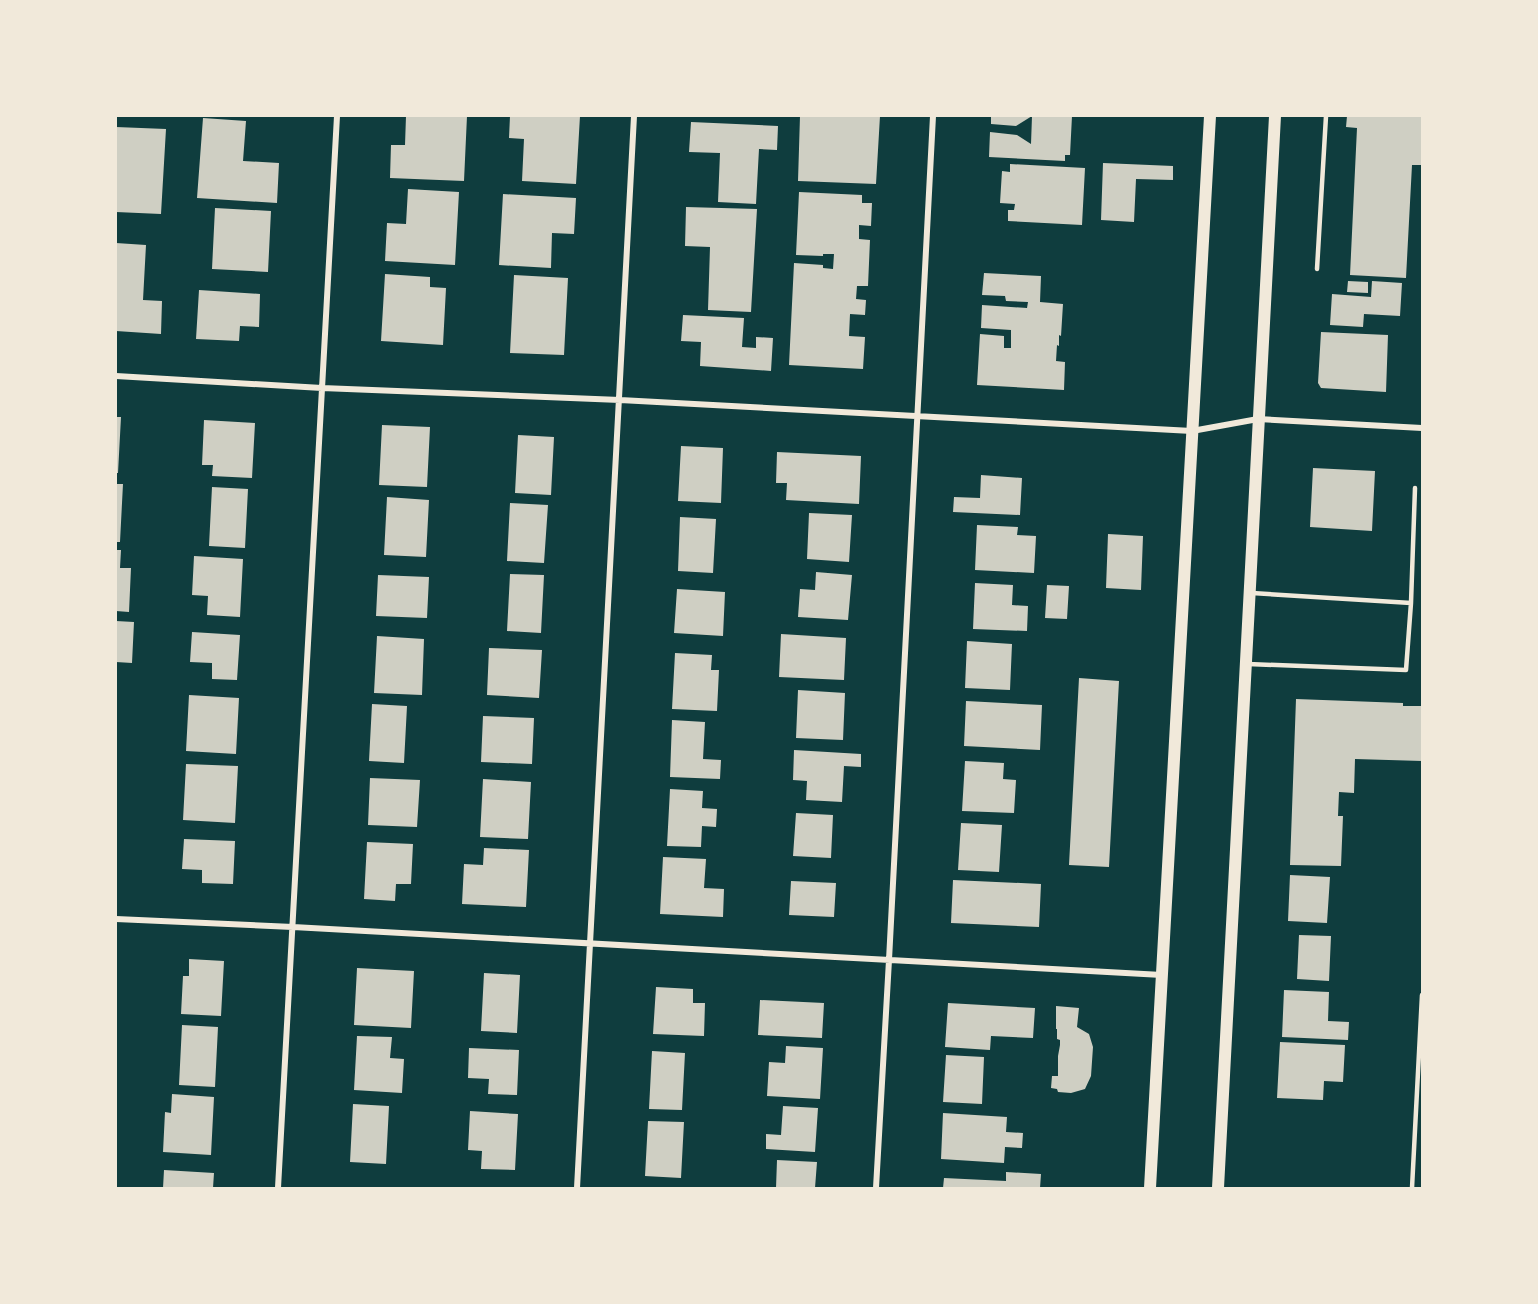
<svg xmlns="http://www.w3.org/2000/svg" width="1538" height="1304" viewBox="0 0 1538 1304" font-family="Commissioner,sans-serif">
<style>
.building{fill:#cfcfc3}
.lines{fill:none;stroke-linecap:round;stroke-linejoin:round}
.service{stroke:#f1e9da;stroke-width:4.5}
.minor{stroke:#f1e9da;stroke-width:6}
.secondary{stroke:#f1e9da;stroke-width:12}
</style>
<rect width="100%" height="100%" fill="#0f3d3e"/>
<path class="building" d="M 406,116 L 467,116 L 464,181 L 390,178 L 391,145 L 405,145 Z
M 510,116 L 580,116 L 576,184 L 522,181 L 524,139 L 509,138 Z
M 800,116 L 880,116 L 876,184 L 798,181 Z
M 991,116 L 1072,116 L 1070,155 L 1065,155 L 1065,161 L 989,157 L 990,132 L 1017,135 L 1031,144 L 1032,116 L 1016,126 L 991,124 Z
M 1347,116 L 1422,116 L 1422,165 L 1412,165 L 1406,278 L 1350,275 L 1357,128 L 1346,127 Z
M 203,118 L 246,121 L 243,161 L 279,163 L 277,203 L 197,198 Z
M 691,122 L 778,126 L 777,150 L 759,149 L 756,204 L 718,202 L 720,153 L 689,152 Z
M 116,127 L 166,129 L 161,214 L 116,212 Z
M 1103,163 L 1173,166 L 1173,180 L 1136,179 L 1134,222 L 1101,220 Z
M 1010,164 L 1085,168 L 1082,225 L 1008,221 L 1008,210 L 1014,210 L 1015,204 L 1000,203 L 1002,171 L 1010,172 Z
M 408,189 L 459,192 L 455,265 L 385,261 L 387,223 L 406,224 Z
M 799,192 L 862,195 L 862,203 L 872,203 L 871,226 L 859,225 L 859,239 L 870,240 L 868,286 L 857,286 L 856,299 L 866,300 L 865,315 L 850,314 L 849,336 L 865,337 L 863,369 L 789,365 L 794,263 L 823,265 L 823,268 L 833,269 L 834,254 L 823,254 L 823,256 L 796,255 Z
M 503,194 L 576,198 L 574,234 L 552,233 L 551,268 L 499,265 Z
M 686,207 L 757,209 L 751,312 L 708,310 L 710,247 L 685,246 Z
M 215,208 L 271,211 L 268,272 L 212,269 Z
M 116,243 L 146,245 L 143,300 L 162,301 L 161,334 L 116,331 Z
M 984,273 L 1041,276 L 1040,302 L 1063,304 L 1061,336 L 1059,335 L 1059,346 L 1057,345 L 1056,361 L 1065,362 L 1064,390 L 977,385 L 980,334 L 1004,336 L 1004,348 L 1011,348 L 1011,330 L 981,328 L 982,305 L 1027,308 L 1028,302 L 1006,301 L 1005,296 L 982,295 Z
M 385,274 L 430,277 L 430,287 L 446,288 L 443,345 L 381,341 Z
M 514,275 L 568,278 L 564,355 L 510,353 Z
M 1348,281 L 1368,282 L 1368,293 L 1347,292 Z
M 1372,281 L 1402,283 L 1400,316 L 1364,314 L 1363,327 L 1330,325 L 1332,294 L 1371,297 Z
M 199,290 L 260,294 L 259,327 L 240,326 L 239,341 L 196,339 Z
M 683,315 L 744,318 L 742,347 L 756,348 L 756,337 L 773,338 L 771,371 L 700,366 L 701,342 L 681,341 Z
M 1321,332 L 1388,335 L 1386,392 L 1321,388 L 1318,383 Z
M 116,417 L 121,417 L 118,473 L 116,473 Z
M 204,420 L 255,423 L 252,478 L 212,476 L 213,465 L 202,465 Z
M 382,425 L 430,427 L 427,487 L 379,485 Z
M 518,435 L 554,437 L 551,495 L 515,493 Z
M 681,446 L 723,448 L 721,503 L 678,501 Z
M 777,452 L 861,456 L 859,504 L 786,500 L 787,483 L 776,483 Z
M 1313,468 L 1375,471 L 1372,531 L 1310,527 Z
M 981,475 L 1022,478 L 1020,515 L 953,512 L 954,497 L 980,498 Z
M 116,484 L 123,484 L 120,542 L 116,542 Z
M 212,487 L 248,489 L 245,548 L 209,546 Z
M 387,497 L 429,500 L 426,557 L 384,555 Z
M 510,503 L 548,505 L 544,563 L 507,561 Z
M 809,513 L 852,515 L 849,562 L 807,559 Z
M 680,517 L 716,519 L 713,573 L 678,571 Z
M 977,525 L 1018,527 L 1017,535 L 1036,536 L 1034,573 L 975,570 Z
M 1108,534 L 1143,536 L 1141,590 L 1106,588 Z
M 116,550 L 121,550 L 120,568 L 131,568 L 129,612 L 116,611 Z
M 194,556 L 243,559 L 240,617 L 207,615 L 208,596 L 192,595 Z
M 816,572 L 852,575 L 848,620 L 798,617 L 800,589 L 815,590 Z
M 510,574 L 544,575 L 541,633 L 507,631 Z
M 378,575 L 429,577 L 427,618 L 376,616 Z
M 975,583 L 1013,585 L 1012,605 L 1028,606 L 1027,631 L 973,629 Z
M 1047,585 L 1069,586 L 1067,619 L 1045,618 Z
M 677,589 L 725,592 L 723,636 L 674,633 Z
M 116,621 L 134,622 L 132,663 L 116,662 Z
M 192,632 L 240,635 L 237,680 L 212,679 L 212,663 L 190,662 Z
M 781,634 L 846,638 L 844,680 L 779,677 Z
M 377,636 L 424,639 L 422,695 L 374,693 Z
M 967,641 L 1012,644 L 1010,690 L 965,688 Z
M 489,648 L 542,650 L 539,698 L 487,695 Z
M 675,653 L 712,655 L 711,670 L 719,670 L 717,711 L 672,709 Z
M 1079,678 L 1119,681 L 1109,867 L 1069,865 Z
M 798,690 L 845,693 L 843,740 L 796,738 Z
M 189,695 L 239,698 L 236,754 L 186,751 Z
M 1296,699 L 1403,703 L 1403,706 L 1422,706 L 1422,761 L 1355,759 L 1354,793 L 1339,792 L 1338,816 L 1343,816 L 1341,866 L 1290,865 Z
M 966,701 L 1042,705 L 1040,750 L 964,746 Z
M 372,704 L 407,706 L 404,763 L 369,761 Z
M 483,716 L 534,718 L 532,764 L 481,762 Z
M 672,720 L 705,722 L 703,759 L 721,760 L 720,779 L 670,777 Z
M 794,750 L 861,754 L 861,767 L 844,766 L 842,802 L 806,800 L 807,781 L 793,780 Z
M 965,761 L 1004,763 L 1003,779 L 1016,780 L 1014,813 L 962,811 Z
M 186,764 L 238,766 L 235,823 L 183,820 Z
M 370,778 L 420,780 L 417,827 L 368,825 Z
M 483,779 L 531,782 L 528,839 L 480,837 Z
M 670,789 L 703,791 L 702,808 L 717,809 L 716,827 L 702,826 L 701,847 L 667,846 Z
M 796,813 L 833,815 L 831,858 L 793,856 Z
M 961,823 L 1002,825 L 999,872 L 958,870 Z
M 184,839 L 235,841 L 233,884 L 202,883 L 202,870 L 182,869 Z
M 367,842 L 413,844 L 411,884 L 396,884 L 395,901 L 364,899 Z
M 484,848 L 529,850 L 526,907 L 462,904 L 464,864 L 483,865 Z
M 663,857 L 706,859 L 704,888 L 724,889 L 723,917 L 660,914 Z
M 1290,875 L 1330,877 L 1327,923 L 1288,921 Z
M 953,880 L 1041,884 L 1039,927 L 951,923 Z
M 791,881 L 836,883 L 834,917 L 789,915 Z
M 1299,935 L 1331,936 L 1329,981 L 1297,979 Z
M 189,959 L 224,961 L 221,1016 L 181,1014 L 183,976 L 189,976 Z
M 357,968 L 414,971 L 411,1028 L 354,1025 Z
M 484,973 L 520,975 L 517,1033 L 481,1031 Z
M 656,987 L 693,989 L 693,1003 L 705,1003 L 704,1036 L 653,1034 Z
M 1284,990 L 1329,992 L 1328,1021 L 1349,1022 L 1348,1040 L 1282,1037 Z
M 760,1000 L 824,1003 L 822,1038 L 758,1035 Z
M 948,1003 L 1035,1008 L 1033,1038 L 991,1036 L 990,1050 L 945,1047 Z
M 1056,1006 L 1079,1008 L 1077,1027 L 1089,1034 L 1093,1047 L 1091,1076 L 1085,1089 L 1071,1093 L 1058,1092 L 1057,1089 L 1051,1088 L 1052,1076 L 1058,1076 L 1058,1056 L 1060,1045 L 1060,1040 L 1057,1039 L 1057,1029 L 1056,1029 Z
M 182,1025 L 218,1027 L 215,1087 L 179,1085 Z
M 357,1036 L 392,1037 L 390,1058 L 404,1059 L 402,1093 L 354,1090 Z
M 1280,1042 L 1345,1045 L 1343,1082 L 1324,1081 L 1323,1100 L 1277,1098 Z
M 786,1046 L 823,1048 L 820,1099 L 767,1096 L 769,1062 L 785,1063 Z
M 469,1048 L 519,1050 L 517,1095 L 488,1094 L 489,1079 L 468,1078 Z
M 652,1051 L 685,1053 L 682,1110 L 649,1109 Z
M 946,1055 L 984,1057 L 982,1104 L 943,1102 Z
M 172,1094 L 214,1097 L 211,1155 L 163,1152 L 165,1112 L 171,1113 Z
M 353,1104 L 389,1106 L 386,1164 L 350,1162 Z
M 783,1106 L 818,1108 L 815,1152 L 766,1149 L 766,1134 L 781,1135 Z
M 470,1111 L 518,1114 L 515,1170 L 481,1169 L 482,1151 L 468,1150 Z
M 943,1113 L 1007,1117 L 1006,1132 L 1023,1133 L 1022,1148 L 1005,1147 L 1004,1163 L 941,1159 Z
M 648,1121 L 684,1122 L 681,1178 L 645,1176 Z
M 777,1160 L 817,1162 L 815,1188 L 776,1188 Z
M 164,1170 L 214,1173 L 213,1188 L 163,1188 Z
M 1006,1172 L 1041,1174 L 1040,1188 L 943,1188 L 944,1178 L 1006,1181 Z"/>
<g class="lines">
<path class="service" d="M 1317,269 L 1326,116
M 1411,603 L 1415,488
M 1248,664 L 1406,670 L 1411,603 L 1252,593
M 1412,1188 L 1422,995"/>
<path class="minor" d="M 116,376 L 322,388 L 620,400 L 1192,431 L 1258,419 L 1422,428
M 116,919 L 293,927 L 1162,975
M 278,1188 L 337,116
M 577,1188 L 634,116
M 876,1188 L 889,960 L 933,116"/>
<path class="secondary" d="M 1150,1188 L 1210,116
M 1218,1188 L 1275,116"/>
</g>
<rect width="1538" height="1304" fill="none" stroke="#f1e9da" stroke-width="234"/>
</svg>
